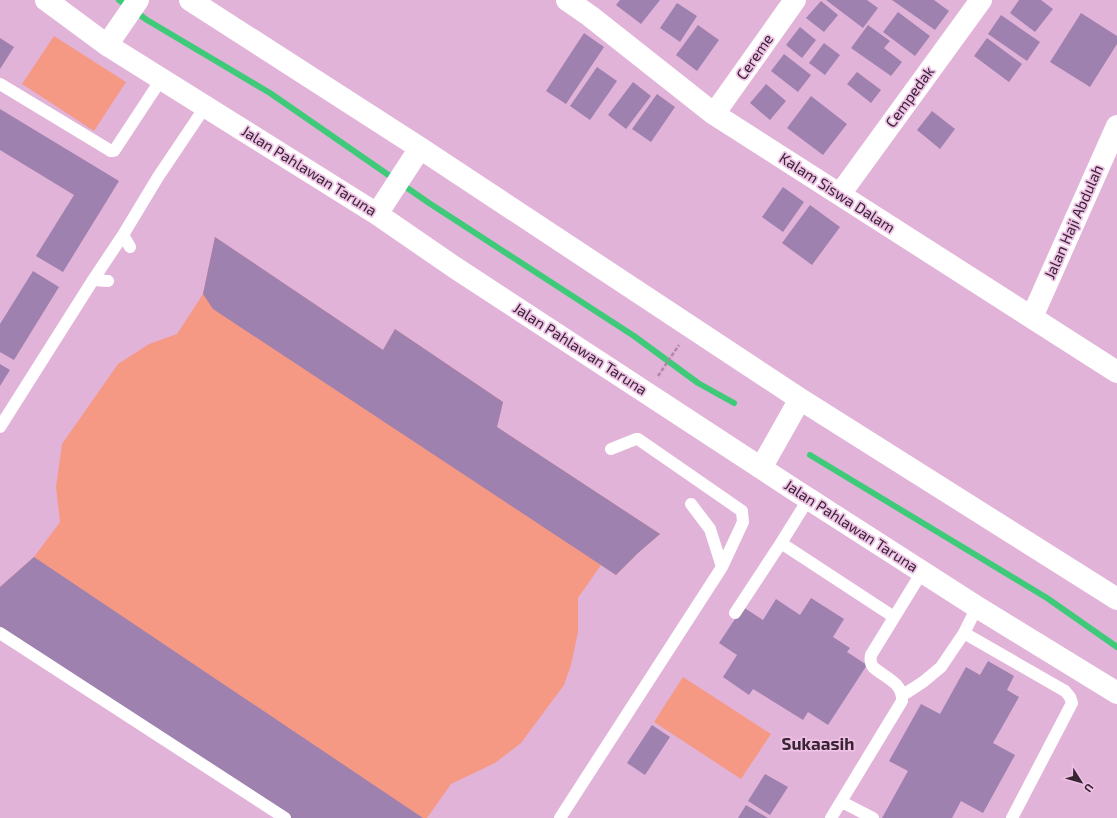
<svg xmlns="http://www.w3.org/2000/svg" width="1117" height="818" viewBox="0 0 1117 818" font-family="'Exo 2',sans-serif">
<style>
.green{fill:#f59984}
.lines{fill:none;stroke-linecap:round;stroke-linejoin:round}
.stream{stroke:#3eca78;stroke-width:6}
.building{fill:#9e81ae}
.path{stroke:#ae88a6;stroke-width:2.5;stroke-dasharray:4 2;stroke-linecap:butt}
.service{stroke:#fff;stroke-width:12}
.minor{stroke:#fff;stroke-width:22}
.secondary{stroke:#fff;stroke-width:22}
.labels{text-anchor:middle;stroke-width:3.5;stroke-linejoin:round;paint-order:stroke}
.street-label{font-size:15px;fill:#372533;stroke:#efc0e5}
.quarter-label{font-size:17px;font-weight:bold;fill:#372533;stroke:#efc0e5}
</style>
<rect width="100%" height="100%" fill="#e2b3d8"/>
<path class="green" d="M 54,36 L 126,82 L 94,131 L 22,84 Z
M 215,237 L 383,350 L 395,329 L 503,402 L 497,427 L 660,534 L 638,553 L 616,575 L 601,565 L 578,598 L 578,632 L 571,665 L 564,685 L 521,743 L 495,763 L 451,784 L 427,818 L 289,818 L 0,587 L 34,557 L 60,522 L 56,487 L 62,444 L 118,364 L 149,344 L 177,334 L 203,294 Z
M 683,677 L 771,734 L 741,779 L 654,722 Z"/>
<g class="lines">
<path class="stream" d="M 119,0 L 147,20 L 270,93 L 429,203 L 634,336 L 698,383 L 734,403
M 810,455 L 1047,598 L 1117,647"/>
</g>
<path class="building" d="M 620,0 L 660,0 L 641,24 L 616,5 Z
M 826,0 L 867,0 L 878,8 L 863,28 Z
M 892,0 L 934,0 L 949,11 L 935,30 Z
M 1019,0 L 1041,0 L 1053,9 L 1035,32 L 1010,13 Z
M 821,1 L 838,15 L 824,32 L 806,18 Z
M 677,3 L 697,16 L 680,42 L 660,28 Z
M 898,12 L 930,36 L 915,56 L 883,32 Z
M 1081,13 L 1117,36 L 1117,44 L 1090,87 L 1050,62 Z
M 1001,15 L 1040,42 L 1027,61 L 988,34 Z
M 698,25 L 719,40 L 697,71 L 676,55 Z
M 868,25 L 890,41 L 884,48 L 902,62 L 891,76 L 851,48 Z
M 800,27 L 816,40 L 802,58 L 786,45 Z
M 584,33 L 604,47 L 566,104 L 546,91 Z
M 0,38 L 14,47 L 0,69 Z
M 987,38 L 1022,64 L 1009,82 L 974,56 Z
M 824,43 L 840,55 L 825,75 L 809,63 Z
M 784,54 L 811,75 L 798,92 L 771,71 Z
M 597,67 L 617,81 L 590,120 L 570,106 Z
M 857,72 L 881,90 L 871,103 L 847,84 Z
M 633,82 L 651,96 L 626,129 L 608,115 Z
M 766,84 L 786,101 L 770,120 L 750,103 Z
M 657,94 L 675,107 L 651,142 L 632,129 Z
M 811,96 L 847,124 L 823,155 L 787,128 Z
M 0,109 L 119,181 L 63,272 L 36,256 L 74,195 L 0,150 Z
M 932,111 L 955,129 L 940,149 L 917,130 Z
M 783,187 L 804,202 L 783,232 L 762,217 Z
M 810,205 L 840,227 L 812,265 L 782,243 Z
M 215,237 L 383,350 L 395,329 L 503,402 L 497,427 L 660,534 L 638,553 L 616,575 L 213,309 L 203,294 Z
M 33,271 L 59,287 L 14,360 L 0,352 L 0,324 Z
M 0,364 L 10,370 L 0,386 Z
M 34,557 L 423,818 L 289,818 L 0,628 L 0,587 Z
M 811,598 L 844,619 L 833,637 L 850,648 L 847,652 L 867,665 L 828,725 L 808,712 L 803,720 L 753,689 L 749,695 L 723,677 L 737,655 L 719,643 L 743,607 L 763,620 L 776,599 L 800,615 Z
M 988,661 L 1014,676 L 1007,690 L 1019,697 L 993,743 L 1015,755 L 983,813 L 961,801 L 952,818 L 882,818 L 908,771 L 889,761 L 921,704 L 940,714 L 966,667 L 980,675 Z
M 652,725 L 670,737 L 645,775 L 627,763 Z
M 765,774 L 788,787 L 770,815 L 748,801 Z
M 746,805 L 768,818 L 738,818 Z"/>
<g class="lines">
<path class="path" d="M 658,376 L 679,345"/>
<path class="service" d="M 0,84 L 111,151 L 114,151 L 162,78
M 123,235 L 130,247
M 93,280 L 108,281
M 0,427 L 93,280 L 123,235 L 158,177 L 205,107
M 691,504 L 710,529 L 722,567
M 781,543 L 894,617
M 977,607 L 964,633 L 1065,691 L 1070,697 L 1072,703 L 1012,818
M 735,613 L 781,543 L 809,498
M 0,633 L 285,818
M 903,695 L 923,682 L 941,667 L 964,633
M 842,802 L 873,818
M 560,818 L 722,567 L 743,522 L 742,511 L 638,439 L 636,439 L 611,449
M 831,818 L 902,701 C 903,682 885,678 873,667 C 870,663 870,660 871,655 L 922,572"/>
<path class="minor" d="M 567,0 L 590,16 L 714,114 L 1117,372
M 714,114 L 795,0
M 840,194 L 981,0
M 1032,317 L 1117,126"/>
<path class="secondary" d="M 46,0 L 107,45 L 377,214 L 454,267 L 790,487 L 977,607 L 1117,693
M 190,0 L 420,148 L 800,399 L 1117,599
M 107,45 L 138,0
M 377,214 L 420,148
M 761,468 L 800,399"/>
</g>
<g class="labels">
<g class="street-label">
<text transform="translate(755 57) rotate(-55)" y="5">Cereme</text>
<text transform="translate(910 97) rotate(-54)" y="5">Cempedak</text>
<text transform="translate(309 171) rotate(32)" y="5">Jalan Pahlawan Taruna</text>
<text transform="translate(837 193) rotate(33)" y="5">Kalam Siswa Dalam</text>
<text transform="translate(1074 222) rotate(-66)" y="5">Jalan Haji Abdulah</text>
<text transform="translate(580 349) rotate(33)" y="5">Jalan Pahlawan Taruna</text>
<text transform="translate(851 526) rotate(33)" y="5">Jalan Pahlawan Taruna</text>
</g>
<g class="quarter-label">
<text x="818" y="750">Sukaasih</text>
</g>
</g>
<g transform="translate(1081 782) rotate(127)" stroke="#efc0e5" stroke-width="3" paint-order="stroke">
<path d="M0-3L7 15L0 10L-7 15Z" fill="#372533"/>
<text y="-6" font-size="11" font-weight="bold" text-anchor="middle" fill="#372533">U</text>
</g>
</svg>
